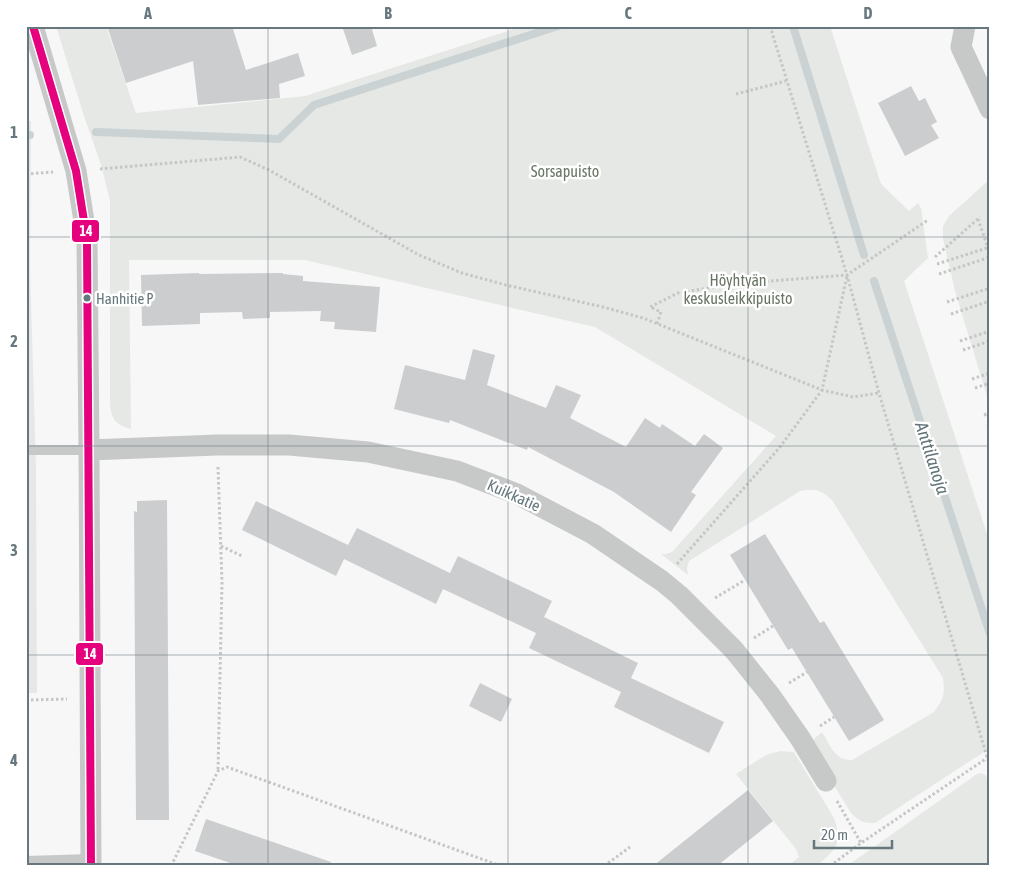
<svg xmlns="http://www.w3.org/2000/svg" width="1016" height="892" viewBox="0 0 1016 892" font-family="'Asap Condensed',sans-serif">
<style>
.built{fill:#e6e8e7}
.green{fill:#e6e8e5}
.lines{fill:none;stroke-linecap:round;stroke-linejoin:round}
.stream{stroke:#cad2d3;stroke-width:8}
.building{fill:#cccdce}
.path{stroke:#c5c7c7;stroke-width:3;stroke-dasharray:2.5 2.5;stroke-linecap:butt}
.service{stroke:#c7c8c8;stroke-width:10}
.minor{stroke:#c7c8c8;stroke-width:21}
.bus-1-casing{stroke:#fff;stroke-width:11}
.bus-1{stroke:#e5007d;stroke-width:8}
.grid{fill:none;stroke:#66777d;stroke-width:1;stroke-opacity:0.55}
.bus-dot{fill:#66777d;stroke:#fff;stroke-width:2}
.labels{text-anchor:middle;stroke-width:5;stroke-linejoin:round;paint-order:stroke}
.bus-label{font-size:15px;fill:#66777d;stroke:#fff;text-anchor:start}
.park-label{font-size:16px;fill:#6a7665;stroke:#fff}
.street-label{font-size:16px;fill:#66777d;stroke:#fff}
.water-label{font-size:18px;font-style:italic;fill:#627578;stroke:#fff}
.line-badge{stroke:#fff;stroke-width:2}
.badge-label{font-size:14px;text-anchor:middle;font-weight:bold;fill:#fff}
.neatline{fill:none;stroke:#66777d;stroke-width:2}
.grid-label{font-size:16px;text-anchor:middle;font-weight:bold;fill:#66777d}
</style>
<rect width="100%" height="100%" fill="#f7f7f7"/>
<path class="built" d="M 26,268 L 30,268 L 36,469 L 37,693 L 26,693 Z"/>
<path class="green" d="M 56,26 L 106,26 L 136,113 L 305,96 L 523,26 L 830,26 L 881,184 L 909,211 L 918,203 L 921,208 L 928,258 L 904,281 L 990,543 L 990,748 L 875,823 C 863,823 860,822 851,813 L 811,748 L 814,739 L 822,732 C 830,745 835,761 852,760 L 934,712 C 944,698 945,695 943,678 L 832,500 C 821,490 815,488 800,491 L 689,561 L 687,568 L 688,575 L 661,554 L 666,554 L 672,552 L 776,436 L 595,327 L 305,260 L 129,260 L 131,429 C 116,425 112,420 110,405 L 110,201 L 102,168 L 83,113 Z
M 26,121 L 31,121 L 30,268 L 26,268 Z
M 990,179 L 990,406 L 955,291 L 943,239 L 943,226 L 949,216 Z
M 780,751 L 794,752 L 834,818 C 843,844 836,850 816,866 L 788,866 L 799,857 L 796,849 L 736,774 L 766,755 Z
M 982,773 L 986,776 L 990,786 L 990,866 L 847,866 L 977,774 Z"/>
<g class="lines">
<path class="stream" d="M 793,26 L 864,255
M 96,132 L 279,139 L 314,105 L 558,26
M 26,135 L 30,135
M 874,281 L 990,634"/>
</g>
<path class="building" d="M 107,26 L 232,26 L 246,70 L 298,53 L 305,76 L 279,84 L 280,98 L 198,105 L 193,61 L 126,83 Z
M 342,26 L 371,26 L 377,46 L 352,55 Z
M 911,86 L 919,101 L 925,98 L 937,122 L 931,125 L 939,138 L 905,156 L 878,103 Z
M 199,273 L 199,274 L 283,273 L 283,274 L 303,276 L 303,281 L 380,287 L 376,332 L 334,329 L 335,322 L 320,321 L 321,311 L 270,312 L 270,318 L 243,319 L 242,312 L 200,313 L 200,324 L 142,326 L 141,275 Z
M 473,349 L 495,355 L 487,385 L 546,408 L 556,385 L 581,395 L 570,418 L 626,447 L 645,418 L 660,428 L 662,424 L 695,446 L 704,434 L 723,448 L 691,492 L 696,495 L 671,532 L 614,492 L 528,447 L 527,450 L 450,420 L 449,423 L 394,409 L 405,365 L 465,380 Z
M 167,500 L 169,820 L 136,820 L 134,511 L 137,512 L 137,501 Z
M 256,501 L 348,545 L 357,528 L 450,573 L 458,556 L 552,601 L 544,617 L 638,663 L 631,678 L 724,722 L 709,753 L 614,707 L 621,692 L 529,648 L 536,633 L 443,589 L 436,604 L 344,559 L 336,576 L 242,530 Z
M 765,534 L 820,623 L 824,621 L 884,720 L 849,741 L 792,648 L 788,650 L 730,555 Z
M 480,683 L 512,699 L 501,722 L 469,706 Z
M 748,790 L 773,821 L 717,866 L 653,866 Z
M 206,819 L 331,862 L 330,866 L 239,866 L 195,851 Z"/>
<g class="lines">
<path class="path" d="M 770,26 L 847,275 L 879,393 L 990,767
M 736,94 L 786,81
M 100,169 L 240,157 L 269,170 L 419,255 L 462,273 L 506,285 L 603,307 L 643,318 L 822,390 L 853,397 L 879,393
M 26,174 L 53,172
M 978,219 L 988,248
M 935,257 L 980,217
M 937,264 L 990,247
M 939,274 L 990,257
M 947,302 L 990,288
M 951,314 L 990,301
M 657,324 L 661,312 L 650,307 L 678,293 L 733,284 L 847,275 L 928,220
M 960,341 L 990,331
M 963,350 L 990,341
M 972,379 L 990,373
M 975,388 L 990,383
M 984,415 L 990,413
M 987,426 L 990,425
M 218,467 L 222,582 L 218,771
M 221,546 L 242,556
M 677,564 L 780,447 L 822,390 L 847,276
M 715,598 L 745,580
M 754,638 L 773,626
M 789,683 L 807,672
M 26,700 L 67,699
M 820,726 L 834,717
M 837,801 L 861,843
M 171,866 L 218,771 L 227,767 L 501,866
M 604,866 L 630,847
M 830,866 L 861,843 L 990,756"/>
<path class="service" d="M 26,450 L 89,450
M 26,861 L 91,859"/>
<path class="minor" d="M 33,26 L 76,171 L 87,240 L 89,450 L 91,866
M 965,26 L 961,47 L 990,109
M 89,450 L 217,445 L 289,445 L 368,452 L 457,471 L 517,494 L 593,534 L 662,581 L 679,595 L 734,650 L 770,695 L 800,738 L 826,781"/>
<g class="bus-1-casing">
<path id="bus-1" d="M 33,26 L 76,171 L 87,240 L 91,866"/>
</g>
<use href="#bus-1" class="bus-1"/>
</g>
<path class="grid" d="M 268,26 L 268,866M 508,26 L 508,866M 748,26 L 748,866M 26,237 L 990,237M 26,446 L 990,446M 26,655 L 990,655"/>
<circle class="bus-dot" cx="87" cy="298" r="4.5"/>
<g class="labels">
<g class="bus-label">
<text x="96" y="304">Hanhitie P</text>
</g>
<g class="park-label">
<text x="565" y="177">Sorsapuisto</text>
<text x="738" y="286">Höyhtyän<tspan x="738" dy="18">keskusleikkipuisto</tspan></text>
</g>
<g class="street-label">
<text transform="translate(514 495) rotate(24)" y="6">Kuikkatie</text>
</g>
<g class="water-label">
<text transform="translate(932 458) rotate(72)" y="6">Anttilanoja</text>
</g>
</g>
<g class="line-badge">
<rect x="71" y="219" width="29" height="24" rx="5" fill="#e5007d"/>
<rect x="75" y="642" width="29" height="24" rx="5" fill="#e5007d"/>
</g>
<g class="badge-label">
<text x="86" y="236">14</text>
<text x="90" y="659">14</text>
</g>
<rect width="1016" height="892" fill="none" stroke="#ffffff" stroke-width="55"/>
<path d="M814 840v8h78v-8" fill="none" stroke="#66777d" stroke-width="2.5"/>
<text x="821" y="840" font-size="15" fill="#66777d" stroke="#ffffff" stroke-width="4" paint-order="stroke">20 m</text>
<rect x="28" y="28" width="960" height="836" class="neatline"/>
<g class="grid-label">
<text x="148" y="19">A</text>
<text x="388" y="19">B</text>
<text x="628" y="19">C</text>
<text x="868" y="19">D</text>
<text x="14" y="138">1</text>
<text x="14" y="347">2</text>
<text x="14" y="556">3</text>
<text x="14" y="766">4</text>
</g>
</svg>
